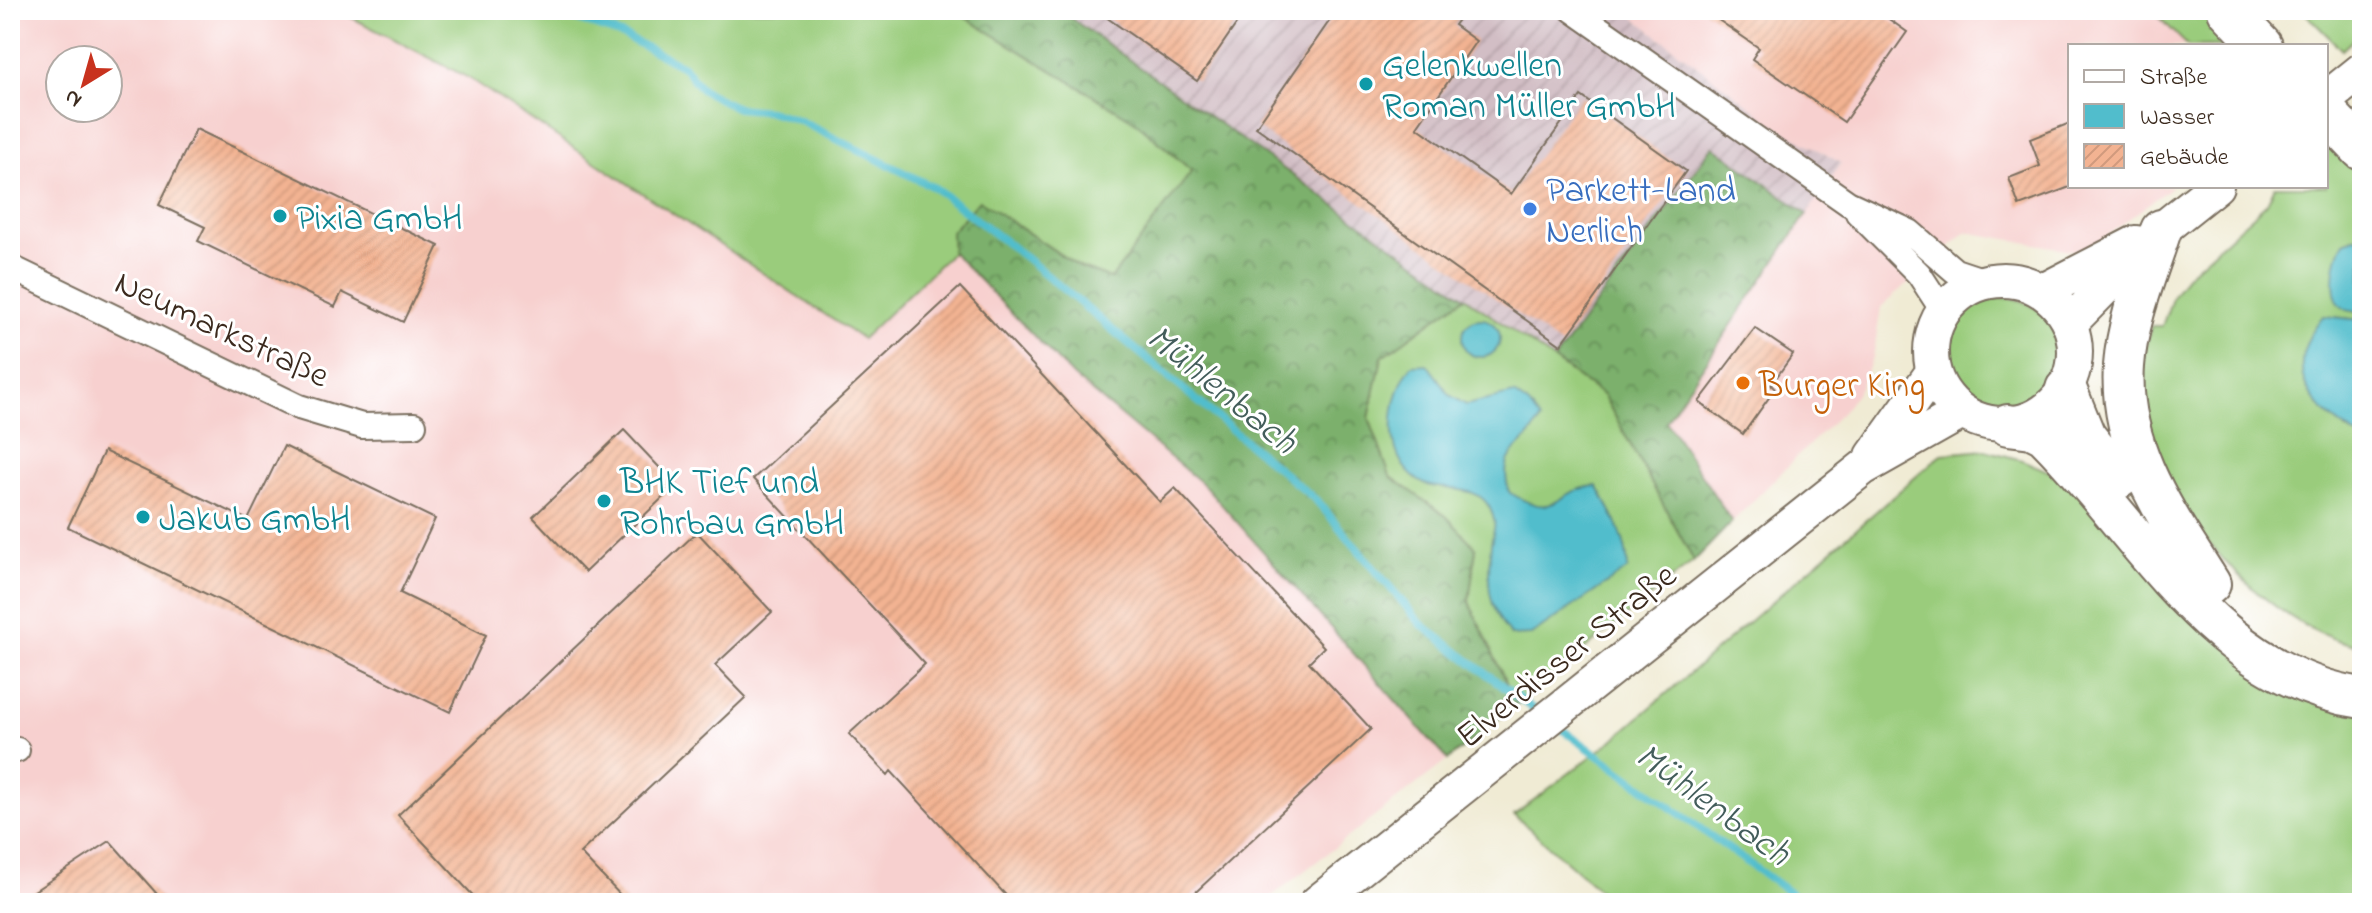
<svg xmlns="http://www.w3.org/2000/svg" width="2372" height="913" viewBox="0 0 2372 913" font-family="'Indie Flower',sans-serif">
<style>
.built{fill:#f7d0cf;fill-rule:evenodd}
.industrial{fill:url(#industrial-furrows)}
.grass{fill:#9acc7c;stroke:#6a7b4d;stroke-width:2}
.forest{fill:url(#forest-crowns);stroke:#5b6d45;stroke-width:2}
.water{fill:#51bdcc;stroke:#467475;stroke-width:2}
.lines{fill:none;stroke-linecap:round;stroke-linejoin:round}
.stream{stroke:#51bdcc;stroke-width:8}
.building{fill:url(#building-hatch)}
.minor-casing{stroke:#7a6e5e;stroke-width:28}
.secondary-casing{stroke:#7a6e5e;stroke-width:38}
.primary-casing{stroke:#7a6e5e;stroke-width:44}
.minor{stroke:#fff;stroke-width:24}
.secondary{stroke:#fff;stroke-width:34}
.primary{stroke:#fff;stroke-width:40}
.culture-dot{fill:#0f9aa8;stroke:#fff;stroke-width:3}
.shop-dot{fill:#3f7fe0;stroke:#fff;stroke-width:3}
.food-dot{fill:#e8710a;stroke:#fff;stroke-width:3}
.labels{text-anchor:middle;stroke-width:6;stroke-linejoin:round;paint-order:stroke}
.culture-label{font-size:36px;fill:#0d838f;stroke:#fff;text-anchor:start}
.shop-label{font-size:36px;fill:#366cbe;stroke:#fff;text-anchor:start}
.street-label{font-size:36px;fill:#3b2a1e;stroke:#fff}
.food-label{font-size:36px;fill:#c56008;stroke:#fff;text-anchor:start}
.water-label{font-size:38px;font-style:italic;fill:#435d5b;stroke:#fff}
</style>
<defs>
<pattern id="industrial-furrows" width="10" height="10" patternUnits="userSpaceOnUse" patternTransform="scale(2)"><rect width="10" height="10" fill="#d2bec5"/><path d="M-1 1l2-2M0 10L10 0M9 11l2-2" fill="none" stroke="#b5a3a9"/></pattern>
<pattern id="forest-crowns" width="20" height="18" patternUnits="userSpaceOnUse" patternTransform="scale(2)"><rect width="20" height="18" fill="#7bb06c"/><path d="M2 6a3 3 0 1 1 6 0M12 15a3 3 0 1 1 6 0" fill="none" stroke="#668f58"/></pattern>
<pattern id="building-hatch" width="6" height="6" patternUnits="userSpaceOnUse" patternTransform="scale(2)"><rect width="6" height="6" fill="#f3b392"/><path d="M-1 1l2-2M0 6l6-6M5 7l2-2" fill="none" stroke="#d19a7d"/></pattern>
</defs>
<rect width="100%" height="100%" fill="#fff"/>
<filter id="ink" filterUnits="userSpaceOnUse"><feTurbulence type="fractalNoise" baseFrequency=".0125" numOctaves="2"/><feDisplacementMap in="SourceGraphic" scale="16" xChannelSelector="R" yChannelSelector="G"/><feConvolveMatrix kernelMatrix="1 2 1 2 8 2 1 2 1" color-interpolation-filters="sRGB"/></filter>
<filter id="wash" filterUnits="userSpaceOnUse"><feTurbulence type="fractalNoise" baseFrequency=".006" numOctaves="4" result="noise"/><feDisplacementMap in="SourceGraphic" scale="32" xChannelSelector="R" yChannelSelector="G"/><feGaussianBlur stdDeviation="1.8" result="paint"/><feColorMatrix in="noise" values="0 0 0 0 0 0 0 0 0 0 0 0 0 0 0 0 0 1.4 0 .05"/><feComposite in="paint" operator="in"/></filter>
<g filter="url(#wash)">
<rect width="100%" height="100%" fill="#f0ebd4"/>
<path class="built" d="M 10,10 L 337,10 L 467,77 L 862,339 L 952,252 L 1073,377 L 1206,487 L 1448,760 L 1263,903 L 10,903 ZM 60,60 L 108,60 L 108,108 L 60,108 Z
M 1624,10 L 2152,10 L 2187,46 L 2070,46 L 2070,186 L 2172,186 L 2080,256 L 2076,251 L 1966,232 L 1881,307 L 1873,358 L 1859,389 L 1844,410 L 1732,522 L 1666,421 L 1841,163 L 1779,128 Z"/>
<path class="industrial" d="M 1059,10 L 1624,10 L 1779,128 L 1841,163 L 1807,214 L 1713,146 L 1554,360 Z"/>
<path class="grass" d="M 337,10 L 953,10 L 1135,121 L 1192,171 L 1111,279 L 1079,267 L 979,200 L 951,232 L 952,252 L 862,339 L 467,77 Z
M 2152,10 L 2216,10 L 2251,46 L 2188,46 Z
M 2302,10 L 2362,10 L 2362,31 L 2342,50 Z
M 2326,141 L 2362,162 L 2362,235 L 2344,242 L 2354,312 L 2362,310 L 2362,320 L 2323,316 L 2346,430 L 2362,439 L 2362,646 C 2271,633 2163,510 2143,423 C 2135,390 2143,358 2151,326 L 2162,326 L 2173,296 L 2186,276 L 2267,203 L 2275,186 L 2326,186 Z
M 1465,297 L 1604,396 L 1694,561 L 1516,705 L 1469,601 L 1476,548 L 1446,516 L 1390,477 L 1369,418 L 1382,357 Z
M1950 352a54 54 0 1 1 108 0a54 54 0 1 1-108 0Z
M 1985,450 L 2022,460 L 2074,482 L 2193,616 L 2362,703 L 2362,903 L 1614,903 L 1514,815 L 1613,740 L 1942,454 Z"/>
<path class="forest" d="M 953,10 L 1059,10 L 1465,297 L 1382,357 L 1369,418 L 1390,476 L 1446,516 L 1476,548 L 1469,601 L 1516,705 L 1448,760 L 1206,487 L 1074,377 L 952,252 L 951,232 L 979,200 L 1079,267 L 1111,279 L 1192,171 L 1135,121 Z
M 1713,146 L 1807,214 L 1666,421 L 1732,522 L 1694,561 L 1604,396 L 1554,360 Z"/>
<path class="water" d="M 2362,235 L 2362,310 C 2324,320 2332,260 2344,242 Z
M 2323,316 L 2362,320 L 2362,439 C 2309,408 2279,371 2323,316 Z
M1462 338a19 19 0 1 1 38 0a19 19 0 1 1-38 0Z
M 1427,364 L 1450,395 L 1466,405 L 1514,394 L 1529,405 L 1540,420 C 1525,452 1497,447 1509,492 C 1560,524 1552,489 1597,486 C 1612,513 1627,537 1628,569 L 1531,635 L 1511,636 C 1486,606 1487,581 1491,544 C 1492,537 1496,527 1494,520 C 1485,477 1442,496 1419,481 C 1381,457 1389,395 1412,365 Z"/>
<g class="lines">
<path class="stream" d="M 550,10 L 624,36 L 683,66 L 702,90 L 737,108 L 769,111 L 798,120 L 935,188 L 1025,257 L 1316,500 L 1422,625 L 1541,715
M 1556,725 L 1804,903"/>
</g>
<g id="blocks">
<path class="building" d="M 1096,10 L 1246,10 L 1197,81 Z
M 1337,10 L 1465,10 L 1454,25 L 1476,41 L 1417,127 L 1511,194 L 1581,96 L 1686,171 L 1561,345 L 1256,127 Z
M 1704,10 L 1876,10 L 1907,32 L 1844,122 L 1752,59 L 1759,48 Z
M 2070,123 L 2070,187 L 2019,206 L 2009,178 L 2040,166 L 2030,139 Z
M 196,129 L 439,246 L 403,322 L 342,292 L 335,307 L 198,241 L 205,227 L 159,205 Z
M 960,287 L 1160,502 L 1175,488 L 1324,647 L 1309,662 L 1371,729 L 1184,903 L 1013,903 L 891,771 L 888,775 L 849,734 L 925,664 L 753,479 Z
M 1755,328 L 1793,354 L 1771,385 L 1775,389 L 1743,434 L 1699,402 Z
M 624,430 L 676,485 L 585,572 L 533,517 Z
M 284,446 L 435,519 L 400,593 L 486,635 L 450,712 L 68,527 L 104,451 L 248,520 Z
M 697,532 L 772,612 L 715,665 L 746,697 L 580,853 L 628,903 L 480,903 L 398,815 Z
M 110,841 L 165,903 L 16,903 Z"/>
</g>
</g>
<g filter="url(#ink)">
<use href="#blocks" fill-opacity="0" stroke="#7a6e5e" stroke-width="2"/>
<g class="lines">
<g class="minor-casing">
<path id="minor" d="M 1573,10 L 1848,203 L 1910,232 L 1955,271 L 1985,281
M 1858,213 L 1919,274 L 1943,311
M 10,267 L 299,407 L 362,426 L 414,425
M 10,749 L 17,750"/>
</g>
<g class="secondary-casing">
<path id="secondary" d="M 2326,99 L 2362,70
M1931 352a72 72 0 1 1 144 0a72 72 0 1 1-144 0Z
M 2043,291 L 2136,243
M 2070,323 L 2161,230 L 2216,186
M 1873,456 L 1933,372
M 1317,903 L 1863,468 L 1962,412"/>
</g>
<g class="primary-casing">
<path id="primary" d="M 2228,10 L 2262,46
M 2326,112 L 2362,150
M 2161,230 C 2147,273 2127,320 2124,366 C 2118,449 2168,517 2210,584
M 2066,389 L 2085,436 L 2119,478
M 2008,425 L 2032,428 L 2044,434 C 2141,530 2214,677 2362,698"/>
</g>
<use href="#minor" class="minor"/>
<use href="#secondary" class="secondary"/>
<use href="#primary" class="primary"/>
</g>
</g>
<g class="culture-dot">
<circle cx="1366" cy="84" r="8"/>
<circle cx="280" cy="216" r="8"/>
<circle cx="604" cy="501" r="8"/>
<circle cx="143" cy="517" r="8"/>
</g>
<circle class="shop-dot" cx="1530" cy="209" r="8"/>
<circle class="food-dot" cx="1743" cy="383" r="8"/>
<g class="labels">
<g class="culture-label">
<text x="1382" y="76">Gelenkwellen<tspan x="1382" dy="41">Roman Müller GmbH</tspan></text>
<text x="296" y="229">Pixia GmbH</text>
<text x="620" y="493">BHK Tief und<tspan x="620" dy="41">Rohrbau GmbH</tspan></text>
<text x="159" y="530">Jakub GmbH</text>
</g>
<g class="shop-label">
<text x="1546" y="201">Parkett-Land<tspan x="1546" dy="41">Nerlich</tspan></text>
</g>
<g class="street-label">
<text transform="translate(223 327) rotate(25)" y="13">Neumarkstraße</text>
<text transform="translate(1565 654) rotate(-39)" y="13">Elverdisser Straße</text>
</g>
<g class="food-label">
<text x="1759" y="396">Burger King</text>
</g>
<g class="water-label">
<text transform="translate(1223 388) rotate(39)" y="13">Mühlenbach</text>
<text transform="translate(1714 803) rotate(36)" y="13">Mühlenbach</text>
</g>
</g>
<rect width="2372" height="913" fill="none" stroke="#fff" stroke-width="40"/>
<rect x="2068" y="44" width="260" height="144" fill="#ffffff" stroke="#b1aaa5" stroke-width="2"/>
<rect x="2084" y="70" width="40" height="12" fill="#ffffff" stroke="#b1aaa5" stroke-width="2"/>
<text x="2140" y="84" font-size="24" fill="#3b2a1e">Straße</text>
<rect x="2084" y="104" width="40" height="24" fill="#51bdcc" stroke="#b1aaa5" stroke-width="2"/>
<text x="2140" y="124" font-size="24" fill="#3b2a1e">Wasser</text>
<rect x="2084" y="144" width="40" height="24" fill="url(#building-hatch)" stroke="#b1aaa5" stroke-width="2"/>
<text x="2140" y="164" font-size="24" fill="#3b2a1e">Gebäude</text>
<g transform="translate(84 84) rotate(217)"><circle r="38" fill="#ffffff" stroke="#b1aaa5" stroke-width="2"/>
<path d="M0-6L14 30L0 20L-14 30Z" fill="#c8321e"/>
<text y="-12" font-size="22" font-weight="bold" text-anchor="middle" fill="#3b2a1e">N</text>
</g>
</svg>
